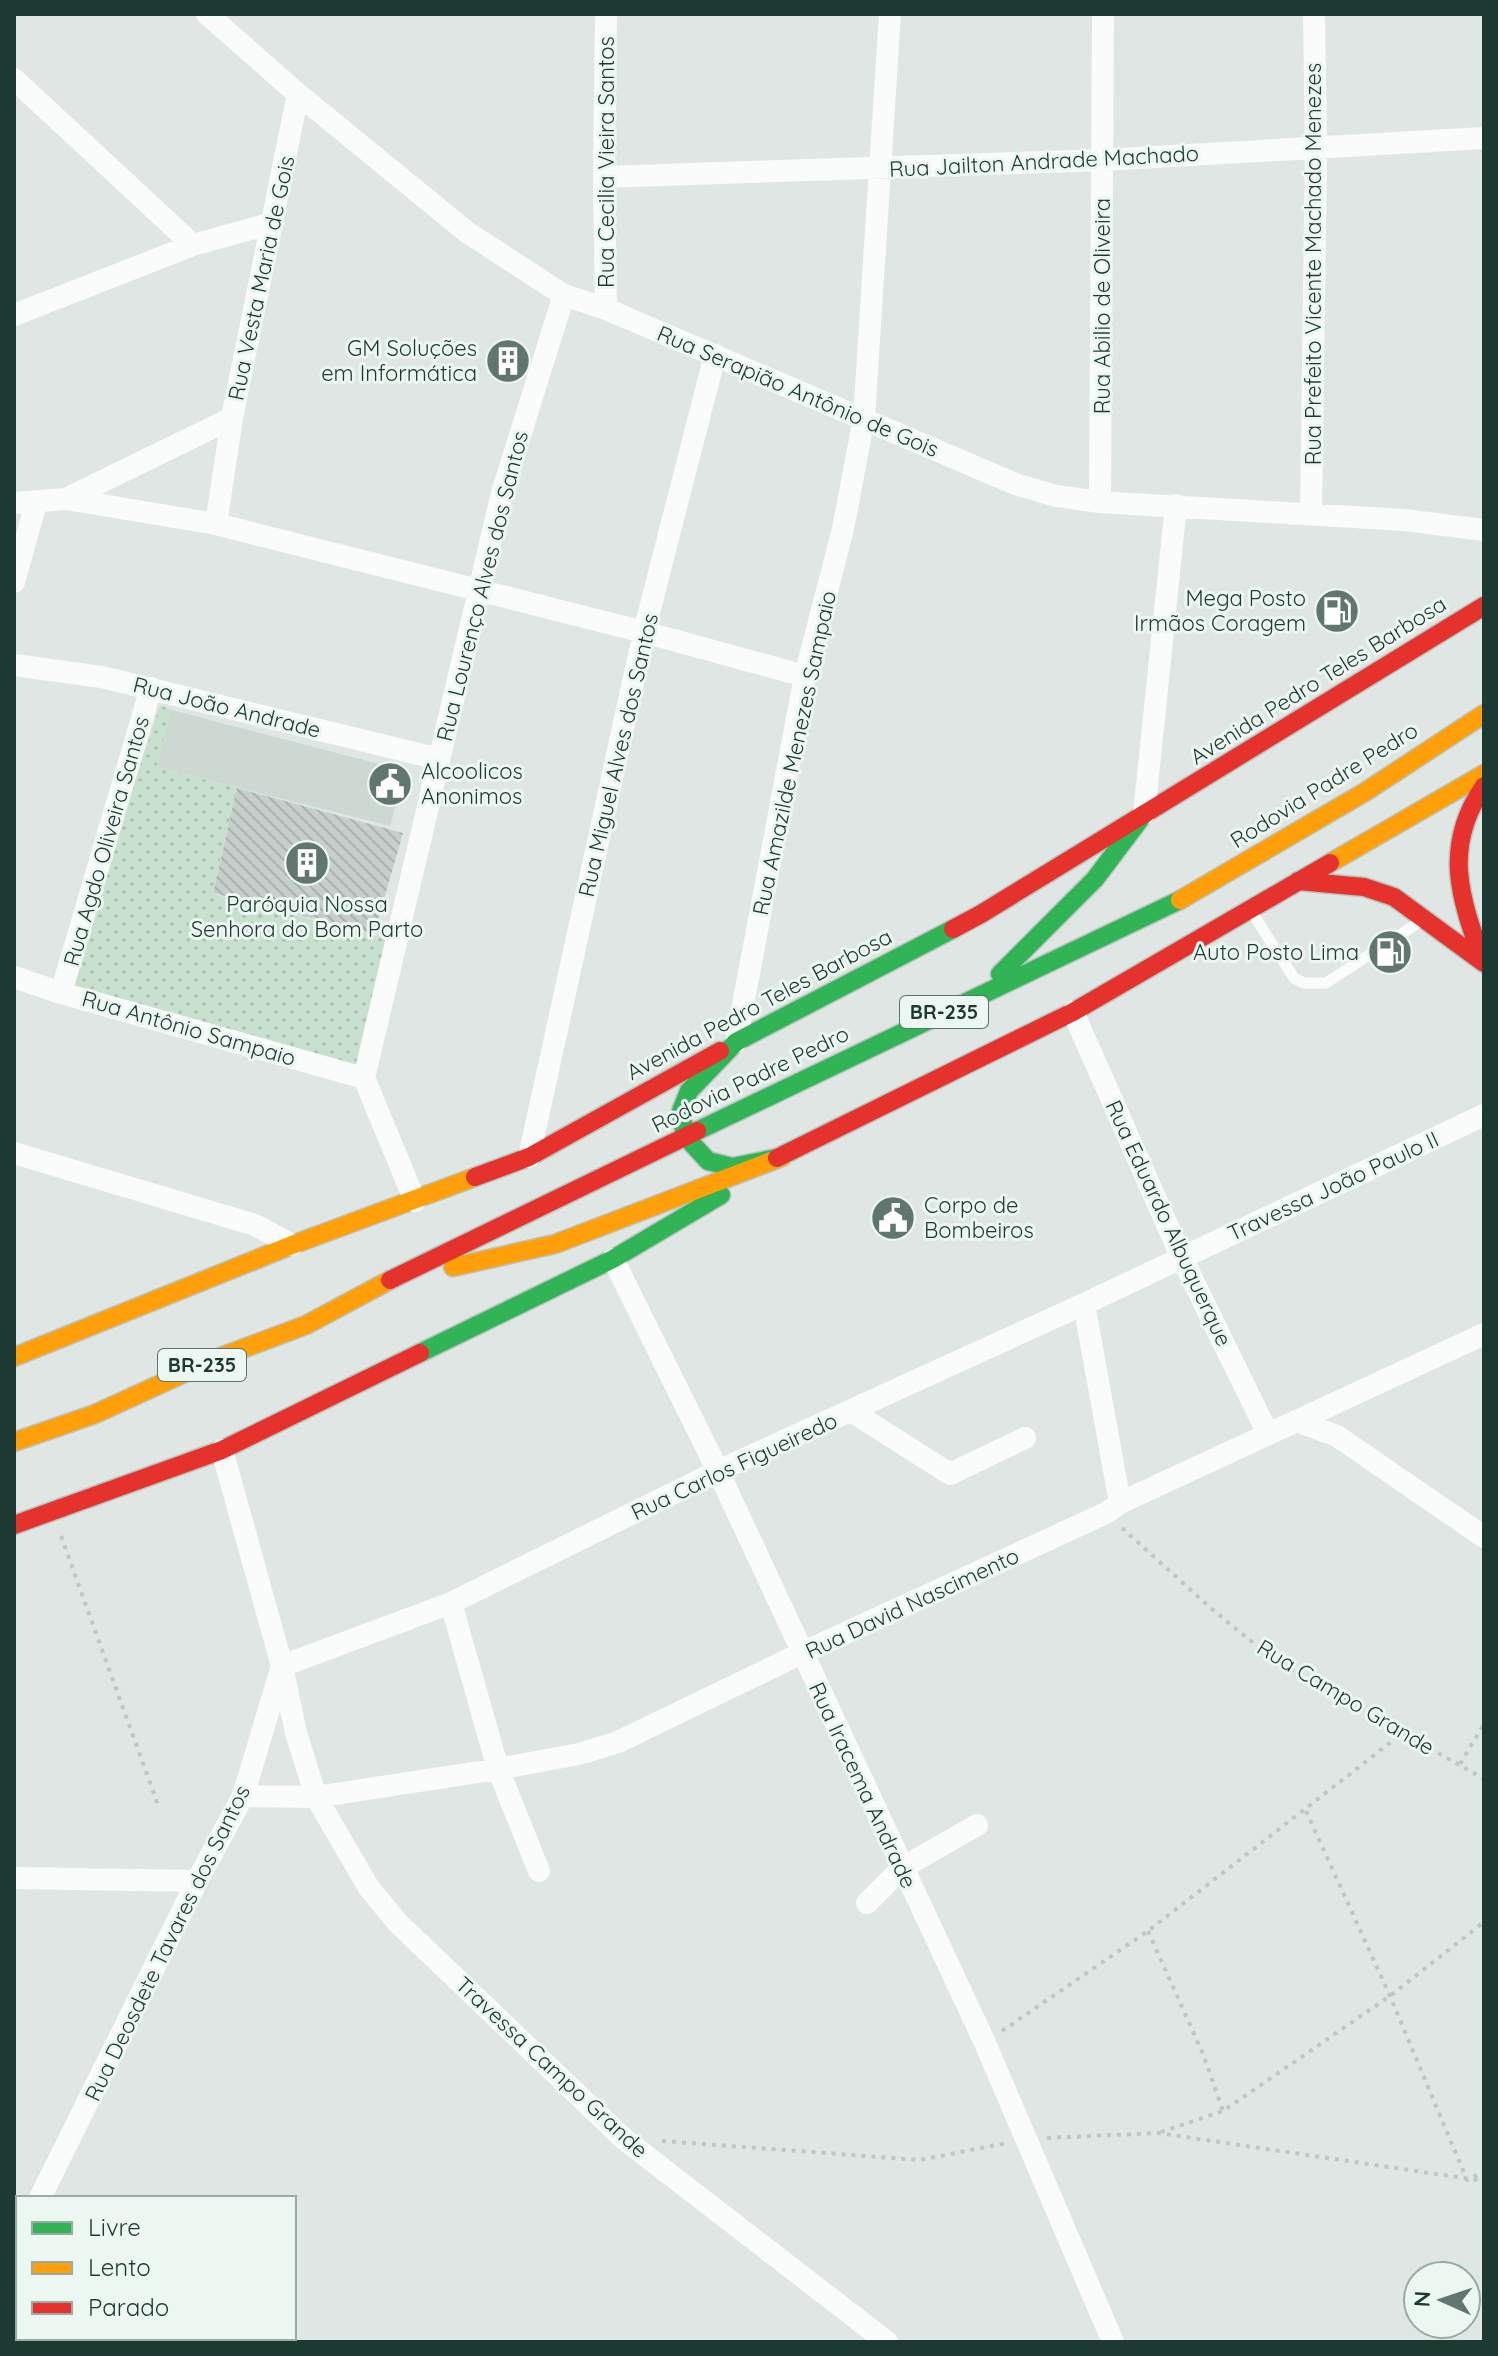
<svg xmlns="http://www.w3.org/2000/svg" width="1498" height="2356" viewBox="0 0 1498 2356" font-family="Quicksand,sans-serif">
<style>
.built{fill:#cdd8d3}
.grass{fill:url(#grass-dots)}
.building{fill:url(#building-back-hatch)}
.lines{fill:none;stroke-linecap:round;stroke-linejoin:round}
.fast-casing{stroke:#b9c3bf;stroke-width:21}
.slow-casing{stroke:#b9c3bf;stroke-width:21}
.jam-casing{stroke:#b9c3bf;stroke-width:21}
.path{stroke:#bec7c5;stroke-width:4;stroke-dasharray:4 6;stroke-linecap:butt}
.lane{stroke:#fafbfb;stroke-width:11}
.street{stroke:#fafbfb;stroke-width:22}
.fast{stroke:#30b455;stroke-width:18}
.slow{stroke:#ff9f0a;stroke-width:18}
.jam{stroke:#e5322d;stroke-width:18}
.labels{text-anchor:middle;stroke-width:6;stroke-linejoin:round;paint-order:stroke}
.shield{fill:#edf7f1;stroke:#5b736b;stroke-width:2}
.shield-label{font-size:20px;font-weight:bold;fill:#1d3a32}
.street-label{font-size:22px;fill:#1d3a32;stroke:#edf7f1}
.poi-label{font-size:22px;fill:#1d3a32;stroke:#edf7f1;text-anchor:end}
</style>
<defs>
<pattern id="grass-dots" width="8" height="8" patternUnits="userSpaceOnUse" patternTransform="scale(2)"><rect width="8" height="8" fill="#c7e1ce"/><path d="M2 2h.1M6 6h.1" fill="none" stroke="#aac2b1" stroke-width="1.8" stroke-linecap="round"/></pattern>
<pattern id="building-back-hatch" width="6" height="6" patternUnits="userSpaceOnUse" patternTransform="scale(2)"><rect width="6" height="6" fill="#c7cecb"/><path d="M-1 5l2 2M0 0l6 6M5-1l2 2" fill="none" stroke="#aab2af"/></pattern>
</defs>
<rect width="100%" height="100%" fill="#e0e6e3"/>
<path class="built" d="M 172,710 L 406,771 L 390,826 L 156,767 Z"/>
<path class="grass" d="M 160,705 L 172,710 L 156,767 L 237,788 L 212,894 L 387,939 L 360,1066 L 66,993 Z"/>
<path class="building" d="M 502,347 L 519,353 L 514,377 L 495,368 Z
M 237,788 L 403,833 L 374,934 L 213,893 Z"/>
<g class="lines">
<g class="fast-casing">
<path id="fast" d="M 1000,974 L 1095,879 L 1144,814
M 697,1131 L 1180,900
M 777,1158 L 732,1167 L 708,1161 L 685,1136 L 681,1111 L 689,1091 L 736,1042 L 953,929
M 420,1353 L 613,1259 L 721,1195"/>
</g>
<g class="slow-casing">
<path id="slow" d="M 1330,863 L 1484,774
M 1180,900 L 1365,792 L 1484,714
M 453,1267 L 555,1244 L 782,1157
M 14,1357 L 292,1245 L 475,1177
M 14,1442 L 95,1414 L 215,1359 L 306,1325 L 390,1280"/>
</g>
<g class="jam-casing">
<path id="jam" d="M 1298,881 L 1364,887 L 1394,897 L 1484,963
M 953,929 L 981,914 L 1484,606
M 1483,961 C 1460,898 1442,847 1484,786
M 777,1158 L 1073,1012 L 1330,863
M 475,1177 L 529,1157 L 720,1051
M 390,1280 L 697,1131
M 14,1525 L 222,1450 L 420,1353"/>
</g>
<path class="path" d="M 1122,1528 L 1213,1610 L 1273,1659 L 1484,1779
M 61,1536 L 158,1805
M 1460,1764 L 1484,1724
M 1306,1811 L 1390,1996 L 1467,2180 L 1484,2172
M 1148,1931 L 1203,2054 L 1223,2111
M 1002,2031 L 1148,1931 L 1404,1732
M 1161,2132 L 1223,2111 L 1390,1996 L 1484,1922
M 1047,2138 L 1158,2133 L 1484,2181
M 662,2141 L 920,2160 L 1007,2143"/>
<path class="lane" d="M 1253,914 L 1294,978 L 1304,983 L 1326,983 L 1421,921"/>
<path class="street" d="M 207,14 L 298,94 L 468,233 L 564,295 L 606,309 L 1015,484 L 1056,496 L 1100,502 L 1404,520 L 1484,530
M 14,79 L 193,245
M 604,177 L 1103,160 L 1484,138
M 606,309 L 604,177 L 606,14
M 14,315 L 193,245 L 273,223
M 66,499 L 216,524 L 644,632 L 805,676
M 1100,502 L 1103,14
M 14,503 L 66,499 L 232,418 L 298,94
M 1311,514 L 1316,147 L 1314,14
M 216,524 L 232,418
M 14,582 L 36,503
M 14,665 L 102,677 L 439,759
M 1144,814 L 1176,505
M 14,977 L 61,993 L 364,1078
M 61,993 L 151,688
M 1073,1012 L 1181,1256 L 1268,1434
M 736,1042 L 805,676 L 843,529 L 864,418 L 890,14
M 1484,1115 L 1084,1304 L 718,1471 L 451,1603 L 282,1666 L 296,1733 L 316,1797 L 498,1769 L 579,1754 L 618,1742 L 802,1653 L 1106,1513 L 1120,1503 L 1484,1334
M 14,1153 L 255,1225 L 292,1245
M 529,1157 L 644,632 L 715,355
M 415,1201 L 364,1078 L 502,493 L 564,295
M 613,1259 L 718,1471 L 985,2043 L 1113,2342
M 1084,1304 L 1120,1503
M 851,1411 L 950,1474 L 1025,1438
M 1296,1421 L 1337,1436 L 1484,1537
M 451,1603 L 498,1769 L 539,1871
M 243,1796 L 316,1797 L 369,1888 L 398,1923 L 624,2139 L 887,2342
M 14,1878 L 197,1881
M 867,1903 L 902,1868 L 977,1825
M 40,2198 L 197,1881 L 243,1796 L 282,1666 L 222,1450
M 14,2251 L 18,2243"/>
<use href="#fast" class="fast"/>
<use href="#slow" class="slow"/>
<use href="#jam" class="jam"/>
</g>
<defs>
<g id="building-disc" transform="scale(2.3)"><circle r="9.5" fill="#617670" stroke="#edf7f1"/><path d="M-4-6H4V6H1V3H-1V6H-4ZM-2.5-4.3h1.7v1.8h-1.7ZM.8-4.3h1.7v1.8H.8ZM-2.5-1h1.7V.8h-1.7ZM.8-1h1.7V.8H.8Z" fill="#fff"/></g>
<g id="fuel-disc" transform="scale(2.3)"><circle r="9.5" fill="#617670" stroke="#edf7f1"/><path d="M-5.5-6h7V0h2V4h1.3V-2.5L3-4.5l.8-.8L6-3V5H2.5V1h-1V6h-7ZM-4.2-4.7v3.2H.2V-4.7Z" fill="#fff"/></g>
<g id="civic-disc" transform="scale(2.3)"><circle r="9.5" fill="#617670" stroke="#edf7f1"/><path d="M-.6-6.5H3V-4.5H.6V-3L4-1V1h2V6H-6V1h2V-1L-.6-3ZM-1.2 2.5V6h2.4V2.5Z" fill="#fff"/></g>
</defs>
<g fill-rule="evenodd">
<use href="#building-disc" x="508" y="361"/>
<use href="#fuel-disc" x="1337" y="611"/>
<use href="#civic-disc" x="390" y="784"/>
<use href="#building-disc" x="307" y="863"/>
<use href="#fuel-disc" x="1390" y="952"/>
<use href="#civic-disc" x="893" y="1218"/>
</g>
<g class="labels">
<g class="shield">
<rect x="900" y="996" width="88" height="32" rx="6"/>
<rect x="158" y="1349" width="88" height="32" rx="6"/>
</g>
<g class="shield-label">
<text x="944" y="1019">BR-235</text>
<text x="202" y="1372">BR-235</text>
</g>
<g class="street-label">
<text transform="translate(1044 161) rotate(-3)" y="8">Rua Jailton Andrade Machado</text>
<text transform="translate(606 162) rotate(-90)" y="8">Rua Cecilia Vieira Santos</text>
<text transform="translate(1313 264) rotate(-90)" y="8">Rua Prefeito Vicente Machado Menezes</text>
<text transform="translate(261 278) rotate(-78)" y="8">Rua Vesta Maria de Gois</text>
<text transform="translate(1102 306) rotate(-90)" y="8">Rua Abilio de Oliveira</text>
<text transform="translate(798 391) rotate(23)" y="8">Rua Serapião Antônio de Gois</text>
<text transform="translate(482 586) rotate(-76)" y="8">Rua Lourenço Alves dos Santos</text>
<text transform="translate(1318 680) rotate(-32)" y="8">Avenida Pedro Teles Barbosa</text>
<text transform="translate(227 707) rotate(14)" y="8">Rua João Andrade</text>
<text transform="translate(794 753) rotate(-78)" y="8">Rua Amazilde Menezes Sampaio</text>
<text transform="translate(618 755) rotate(-77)" y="8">Rua Miguel Alves dos Santos</text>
<text transform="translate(1324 785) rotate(-32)" y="8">Rodovia Padre Pedro</text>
<text transform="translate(106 841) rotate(-74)" y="8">Rua Agdo Oliveira Santos</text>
<text transform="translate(759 1004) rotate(-28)" y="8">Avenida Pedro Teles Barbosa</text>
<text transform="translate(189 1028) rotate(16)" y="8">Rua Antônio Sampaio</text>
<text transform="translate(750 1079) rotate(-26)" y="8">Rodovia Padre Pedro</text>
<text transform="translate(1333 1186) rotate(-25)" y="8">Travessa João Paulo II</text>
<text transform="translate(1169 1223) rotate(65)" y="8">Rua Eduardo Albuquerque</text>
<text transform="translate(734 1466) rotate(-25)" y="8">Rua Carlos Figueiredo</text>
<text transform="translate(912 1603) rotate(-25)" y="8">Rua David Nascimento</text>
<text transform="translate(1346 1697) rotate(31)" y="8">Rua Campo Grande</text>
<text transform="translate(863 1785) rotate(65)" y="8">Rua Iracema Andrade</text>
<text transform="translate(167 1943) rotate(-64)" y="8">Rua Deosdete Tavares dos Santos</text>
<text transform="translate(552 2067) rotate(43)" y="8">Travessa Campo Grande</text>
</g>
<g class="poi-label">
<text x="477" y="356">GM Soluções<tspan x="477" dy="25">em Informática</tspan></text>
<text x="1306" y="606">Mega Posto<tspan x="1306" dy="25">Irmãos Coragem</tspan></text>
<text x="421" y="779" text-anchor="start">Alcoolicos<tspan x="421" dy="25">Anonimos</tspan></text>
<text x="307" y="912" text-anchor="middle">Paróquia Nossa<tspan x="307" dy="25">Senhora do Bom Parto</tspan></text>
<text x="1359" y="960">Auto Posto Lima</text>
<text x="924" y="1213" text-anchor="start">Corpo de<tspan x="924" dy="25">Bombeiros</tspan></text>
</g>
</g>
<rect width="1498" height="2356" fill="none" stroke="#1d3a32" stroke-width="32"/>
<rect x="16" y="2196" width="280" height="144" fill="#edf7f1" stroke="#9aaba5" stroke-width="2"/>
<rect x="32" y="2222" width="40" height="12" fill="#30b455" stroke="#9aaba5" stroke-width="2"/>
<text x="88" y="2236" font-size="24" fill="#1d3a32">Livre</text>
<rect x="32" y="2262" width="40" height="12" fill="#ff9f0a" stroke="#9aaba5" stroke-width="2"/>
<text x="88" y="2276" font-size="24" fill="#1d3a32">Lento</text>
<rect x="32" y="2302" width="40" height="12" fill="#e5322d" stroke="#9aaba5" stroke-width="2"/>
<text x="88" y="2316" font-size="24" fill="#1d3a32">Parado</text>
<g transform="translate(1442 2300) rotate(273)"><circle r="38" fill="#edf7f1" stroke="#9aaba5" stroke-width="2"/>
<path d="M0-6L14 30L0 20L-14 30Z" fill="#617670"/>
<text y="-12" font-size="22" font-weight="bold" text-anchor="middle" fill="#1d3a32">N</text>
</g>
</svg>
